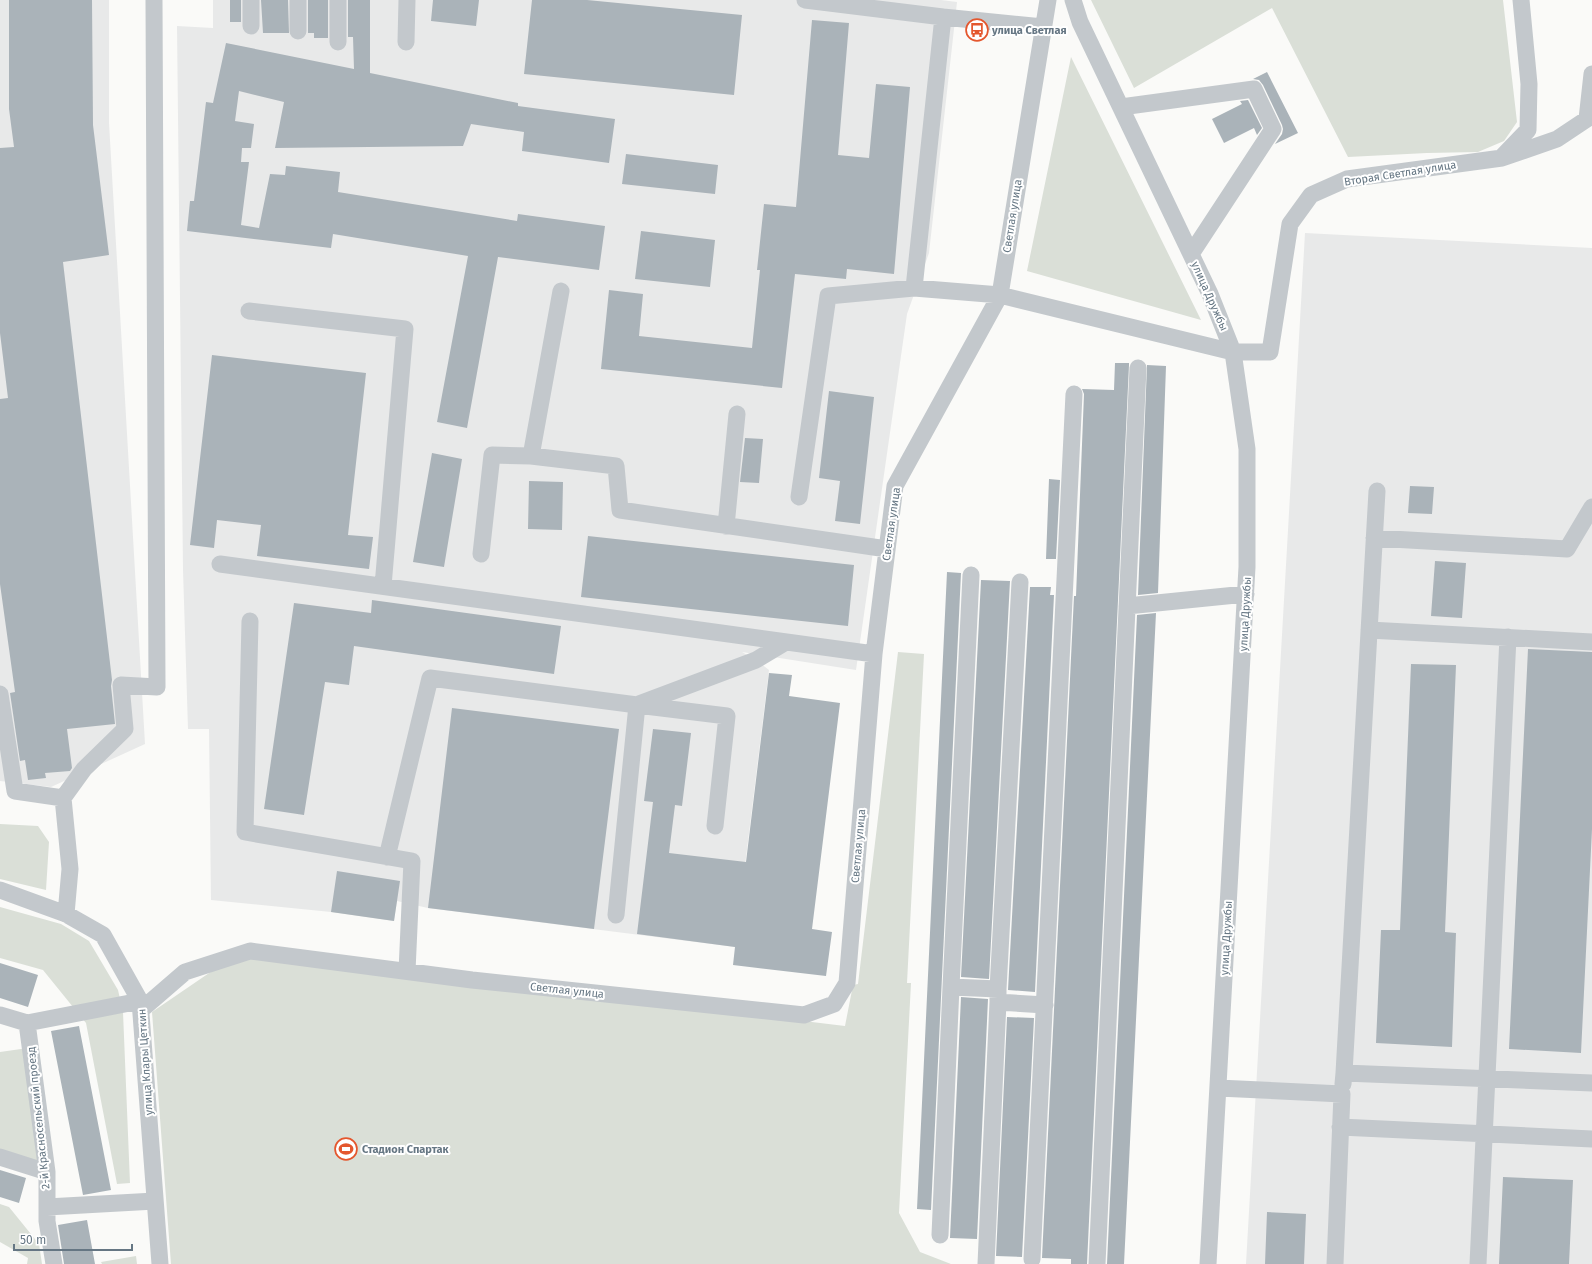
<svg xmlns="http://www.w3.org/2000/svg" width="1592" height="1264" viewBox="0 0 1592 1264" font-family="'Fira Sans',sans-serif">
<style>
.built{fill:#e8e9e9}
.green{fill:#dadfd7}
.building{fill:#aab3b9}
.lines{fill:none;stroke-linecap:round;stroke-linejoin:round}
.minor{stroke:#c3c8cc;stroke-width:17}
.labels{text-anchor:middle;stroke-width:4;stroke-linejoin:round;paint-order:stroke}
.poi-label{font-size:11px;font-weight:bold;fill:#657683;stroke:#fff;text-anchor:start}
.street-label{font-size:11px;fill:#657683;stroke:#fff}
</style>
<rect width="100%" height="100%" fill="#fafaf8"/>
<path class="built" d="M 0,0 L 109,0 L 109,123 L 145,744 L 51,787 L 0,781 Z
M 213,0 L 941,0 L 957,2 L 929,253 L 907,314 L 856,670 L 742,652 L 756,660 L 769,670 L 735,947 L 428,908 L 397,901 L 394,921 L 331,912 L 211,900 L 209,729 L 188,729 L 183,570 L 177,26 L 213,28 Z
M 1305,233 L 1592,248 L 1592,1264 L 1246,1264 Z"/>
<path class="green" d="M 1091,0 L 1503,0 L 1517,122 L 1504,141 L 1478,152 L 1427,153 L 1348,157 L 1272,8 L 1134,88 Z
M 1071,57 L 1201,320 L 1027,271 Z
M 898,652 L 924,654 L 907,983 L 911,983 L 899,1213 L 920,1252 L 951,1264 L 171,1264 L 152,1012 L 215,969 L 247,959 L 273,957 L 845,1026 L 853,985 L 858,984 Z
M 0,824 L 38,826 L 49,842 L 46,890 L 0,879 Z
M 0,907 L 61,924 L 89,941 L 118,990 L 123,1012 L 130,1183 L 117,1184 L 86,1023 L 43,970 L 0,958 Z
M 28,1048 L 42,1166 L 0,1152 L 0,1052 Z
M 0,1204 L 9,1207 L 39,1244 L 42,1264 L 27,1264 L 28,1258 L 0,1242 Z
M 136,1256 L 137,1264 L 102,1264 L 101,1262 Z"/>
<path class="building" d="M 9,0 L 92,0 L 93,125 L 109,255 L 63,262 L 112,680 L 111,686 L 115,724 L 67,729 L 72,768 L 70,771 L 45,773 L 46,778 L 28,780 L 25,760 L 20,761 L 10,693 L 15,692 L 0,584 L 0,399 L 8,398 L 0,333 L 0,148 L 14,147 L 9,109 Z
M 230,0 L 241,0 L 241,22 L 230,22 Z
M 261,0 L 288,0 L 289,33 L 263,33 Z
M 308,0 L 328,0 L 328,38 L 314,38 L 314,33 L 308,33 Z
M 348,0 L 370,0 L 370,73 L 518,103 L 518,106 L 615,119 L 609,163 L 522,151 L 524,132 L 471,124 L 463,146 L 275,148 L 284,102 L 239,91 L 235,121 L 254,124 L 251,148 L 242,148 L 241,162 L 249,162 L 241,225 L 259,228 L 270,174 L 285,175 L 286,166 L 340,172 L 338,192 L 517,221 L 518,214 L 605,226 L 599,270 L 498,257 L 467,428 L 437,422 L 468,256 L 333,234 L 331,248 L 187,231 L 190,201 L 194,201 L 206,102 L 213,103 L 226,43 L 354,69 L 353,37 L 348,37 Z
M 433,0 L 479,0 L 476,26 L 431,21 Z
M 532,0 L 587,0 L 742,15 L 734,95 L 524,74 Z
M 812,20 L 849,23 L 838,155 L 869,158 L 876,84 L 910,87 L 894,274 L 847,269 L 846,279 L 795,274 L 782,388 L 601,369 L 609,290 L 643,294 L 639,336 L 752,348 L 760,270 L 757,270 L 764,204 L 796,207 Z
M 1267,72 L 1298,133 L 1275,144 L 1282,134 L 1283,129 L 1282,125 L 1263,85 L 1259,80 L 1253,79 Z
M 1248,100 L 1262,128 L 1257,135 L 1254,128 L 1224,143 L 1212,119 L 1242,104 L 1240,101 Z
M 626,154 L 718,165 L 715,194 L 622,184 Z
M 641,231 L 715,240 L 710,287 L 635,279 Z
M 212,355 L 366,373 L 348,535 L 373,537 L 369,569 L 257,556 L 261,525 L 217,520 L 214,548 L 190,545 Z
M 1115,363 L 1129,363 L 1129,365 L 1087,1264 L 1071,1264 L 1071,1259 L 1042,1258 L 1074,596 L 1076,596 L 1084,394 L 1082,389 L 1114,390 Z
M 1147,365 L 1166,366 L 1158,593 L 1138,595 Z
M 829,391 L 874,397 L 860,524 L 835,521 L 840,481 L 819,478 Z
M 745,438 L 763,439 L 759,483 L 740,482 Z
M 432,453 L 462,459 L 444,567 L 413,562 Z
M 1049,479 L 1060,480 L 1056,559 L 1046,559 Z
M 529,481 L 563,482 L 562,530 L 528,529 Z
M 1410,486 L 1434,487 L 1432,514 L 1408,513 Z
M 588,536 L 854,565 L 848,626 L 581,597 Z
M 1435,561 L 1466,563 L 1462,618 L 1431,616 Z
M 947,572 L 961,573 L 931,1210 L 917,1209 Z
M 981,580 L 1010,581 L 989,979 L 961,977 Z
M 1030,587 L 1051,587 L 1050,595 L 1054,595 L 1035,992 L 1008,990 Z
M 372,600 L 561,626 L 554,674 L 354,646 L 349,685 L 325,682 L 304,815 L 264,809 L 294,603 L 371,613 Z
M 1156,613 L 1124,1264 L 1107,1264 L 1137,615 Z
M 1528,649 L 1592,652 L 1592,829 L 1581,1053 L 1509,1049 Z
M 1411,664 L 1456,665 L 1445,932 L 1456,933 L 1452,1047 L 1376,1043 L 1381,930 L 1400,930 Z
M 769,673 L 792,675 L 789,696 L 840,703 L 812,929 L 832,932 L 826,976 L 733,965 L 735,947 L 637,934 L 653,802 L 644,801 L 653,729 L 691,733 L 682,806 L 675,805 L 669,853 L 746,862 Z
M 452,708 L 619,729 L 594,929 L 428,908 Z
M 337,871 L 400,881 L 394,921 L 331,912 Z
M 0,963 L 38,975 L 28,1007 L 0,998 Z
M 961,997 L 988,999 L 977,1239 L 950,1238 Z
M 1007,1017 L 1034,1018 L 1022,1257 L 996,1256 Z
M 79,1026 L 111,1190 L 83,1195 L 51,1031 Z
M 0,1170 L 26,1178 L 19,1203 L 0,1197 Z
M 1503,1177 L 1573,1180 L 1569,1264 L 1499,1264 Z
M 1267,1212 L 1306,1214 L 1304,1264 L 1265,1264 Z
M 87,1220 L 95,1264 L 64,1264 L 58,1225 Z"/>
<g class="lines">
<path class="minor" d="M 251,0 L 251,26
M 298,0 L 298,31
M 338,0 L 338,42
M 805,0 L 943,17
M 1073,0 L 1080,22 L 1210,294 L 1233,352 L 1247,449 L 1247,567 L 1208,1264
M 1043,27 L 943,17 L 914,288 L 1000,295 L 1233,352 L 1270,352 L 1290,224 L 1311,195 L 1347,179 L 1502,158 L 1557,139 L 1587,119 L 1592,74
M 406,42 L 407,0
M 1121,107 L 1254,89 L 1273,129 L 1191,254
M 1503,156 L 1528,130 L 1529,84 L 1521,0
M 561,291 L 531,456 L 616,466 L 620,510 L 887,549
M 249,311 L 405,329 L 383,586
M 799,497 L 828,296 L 914,288
M 726,526 L 737,414
M 1374,538 L 1567,549 L 1592,507
M 481,554 L 492,455 L 531,456
M 220,564 L 874,654
M 1127,606 L 1246,594
M 250,621 L 245,832 L 412,861 L 407,971
M 1369,630 L 1592,642
M 0,694 L 15,791 L 63,798
M 639,704 L 756,660 L 786,642
M 637,705 L 727,716 L 715,826
M 387,857 L 430,678 L 637,705 L 616,915
M 0,890 L 66,914 L 103,935 L 140,1001 L 160,1264
M 66,914 L 70,869 L 63,798 L 84,769 L 125,729 L 121,685 L 157,687 L 154,0
M 951,987 L 971,575
M 998,989 L 1020,582
M 141,1010 L 185,972 L 250,951 L 472,980 L 804,1015 L 834,1004 L 847,983 L 874,654 L 895,486 L 1000,295 L 1048,0
M 0,1015 L 27,1023 L 140,1001
M 27,1023 L 47,1172 L 47,1221 L 54,1264
M 1344,1073 L 1377,491
M 1343,1084 L 1344,1073 L 1592,1083
M 1218,1088 L 1342,1094 L 1335,1264
M 1340,1127 L 1592,1139
M 0,1157 L 47,1172
M 47,1207 L 155,1201
M 940,1235 L 951,987 L 998,989 L 998,1002 L 1045,1005
M 1032,1259 L 1074,394
M 986,1264 L 998,1002
M 1097,1264 L 1138,368
M 1478,1264 L 1508,637"/>
</g>
<defs>
<g id="bus-ring" transform="scale(1.15)"><circle r="9.5" fill="#fff" stroke="#e4572e" stroke-width="1.5"/><path d="M-5-6H5V4H4V6H2V4H-2V6H-4V4H-5ZM-3.5-4V0h7V-4ZM-3.5 1.2v1.5H-2V1.2ZM2 1.2v1.5H3.5V1.2Z" fill="#e4572e"/></g>
<g id="stadium-ring" transform="scale(1.15)"><circle r="9.5" fill="#fff" stroke="#e4572e" stroke-width="1.5"/><path d="M0-5a6.5 5 0 1 0 0 10a6.5 5 0 1 0 0-10ZM-3.5-1.8h7v3.6h-7Z" fill="#e4572e"/></g>
</defs>
<g fill-rule="evenodd">
<use href="#bus-ring" x="977" y="30"/>
<use href="#stadium-ring" x="346" y="1149"/>
</g>
<g class="labels">
<g class="poi-label">
<text x="992" y="34">улица Светлая</text>
<text x="362" y="1153">Стадион Спартак</text>
</g>
<g class="street-label">
<text transform="translate(1400 173) rotate(-9)" y="4">Вторая Светлая улица</text>
<text transform="translate(1012 216) rotate(-81)" y="4">Светлая улица</text>
<text transform="translate(1210 296) rotate(66)" y="4">улица Дружбы</text>
<text transform="translate(891 524) rotate(-82)" y="4">Светлая улица</text>
<text transform="translate(1245 614) rotate(-87)" y="4">улица Дружбы</text>
<text transform="translate(858 846) rotate(-85)" y="4">Светлая улица</text>
<text transform="translate(1226 938) rotate(-87)" y="4">улица Дружбы</text>
<text transform="translate(567 990) rotate(6)" y="4">Светлая улица</text>
<text transform="translate(145 1062) rotate(-94)" y="4">улица Клары Цеткин</text>
<text transform="translate(38 1118) rotate(-96)" y="4">2-й Красносельский проезд</text>
</g>
</g>
<path d="M14 1244v6h118v-6" fill="none" stroke="#657683" stroke-width="2"/>
<text x="20" y="1244" font-size="12" fill="#657683" stroke="#ffffff" stroke-width="3" paint-order="stroke">50 m</text>
</svg>
